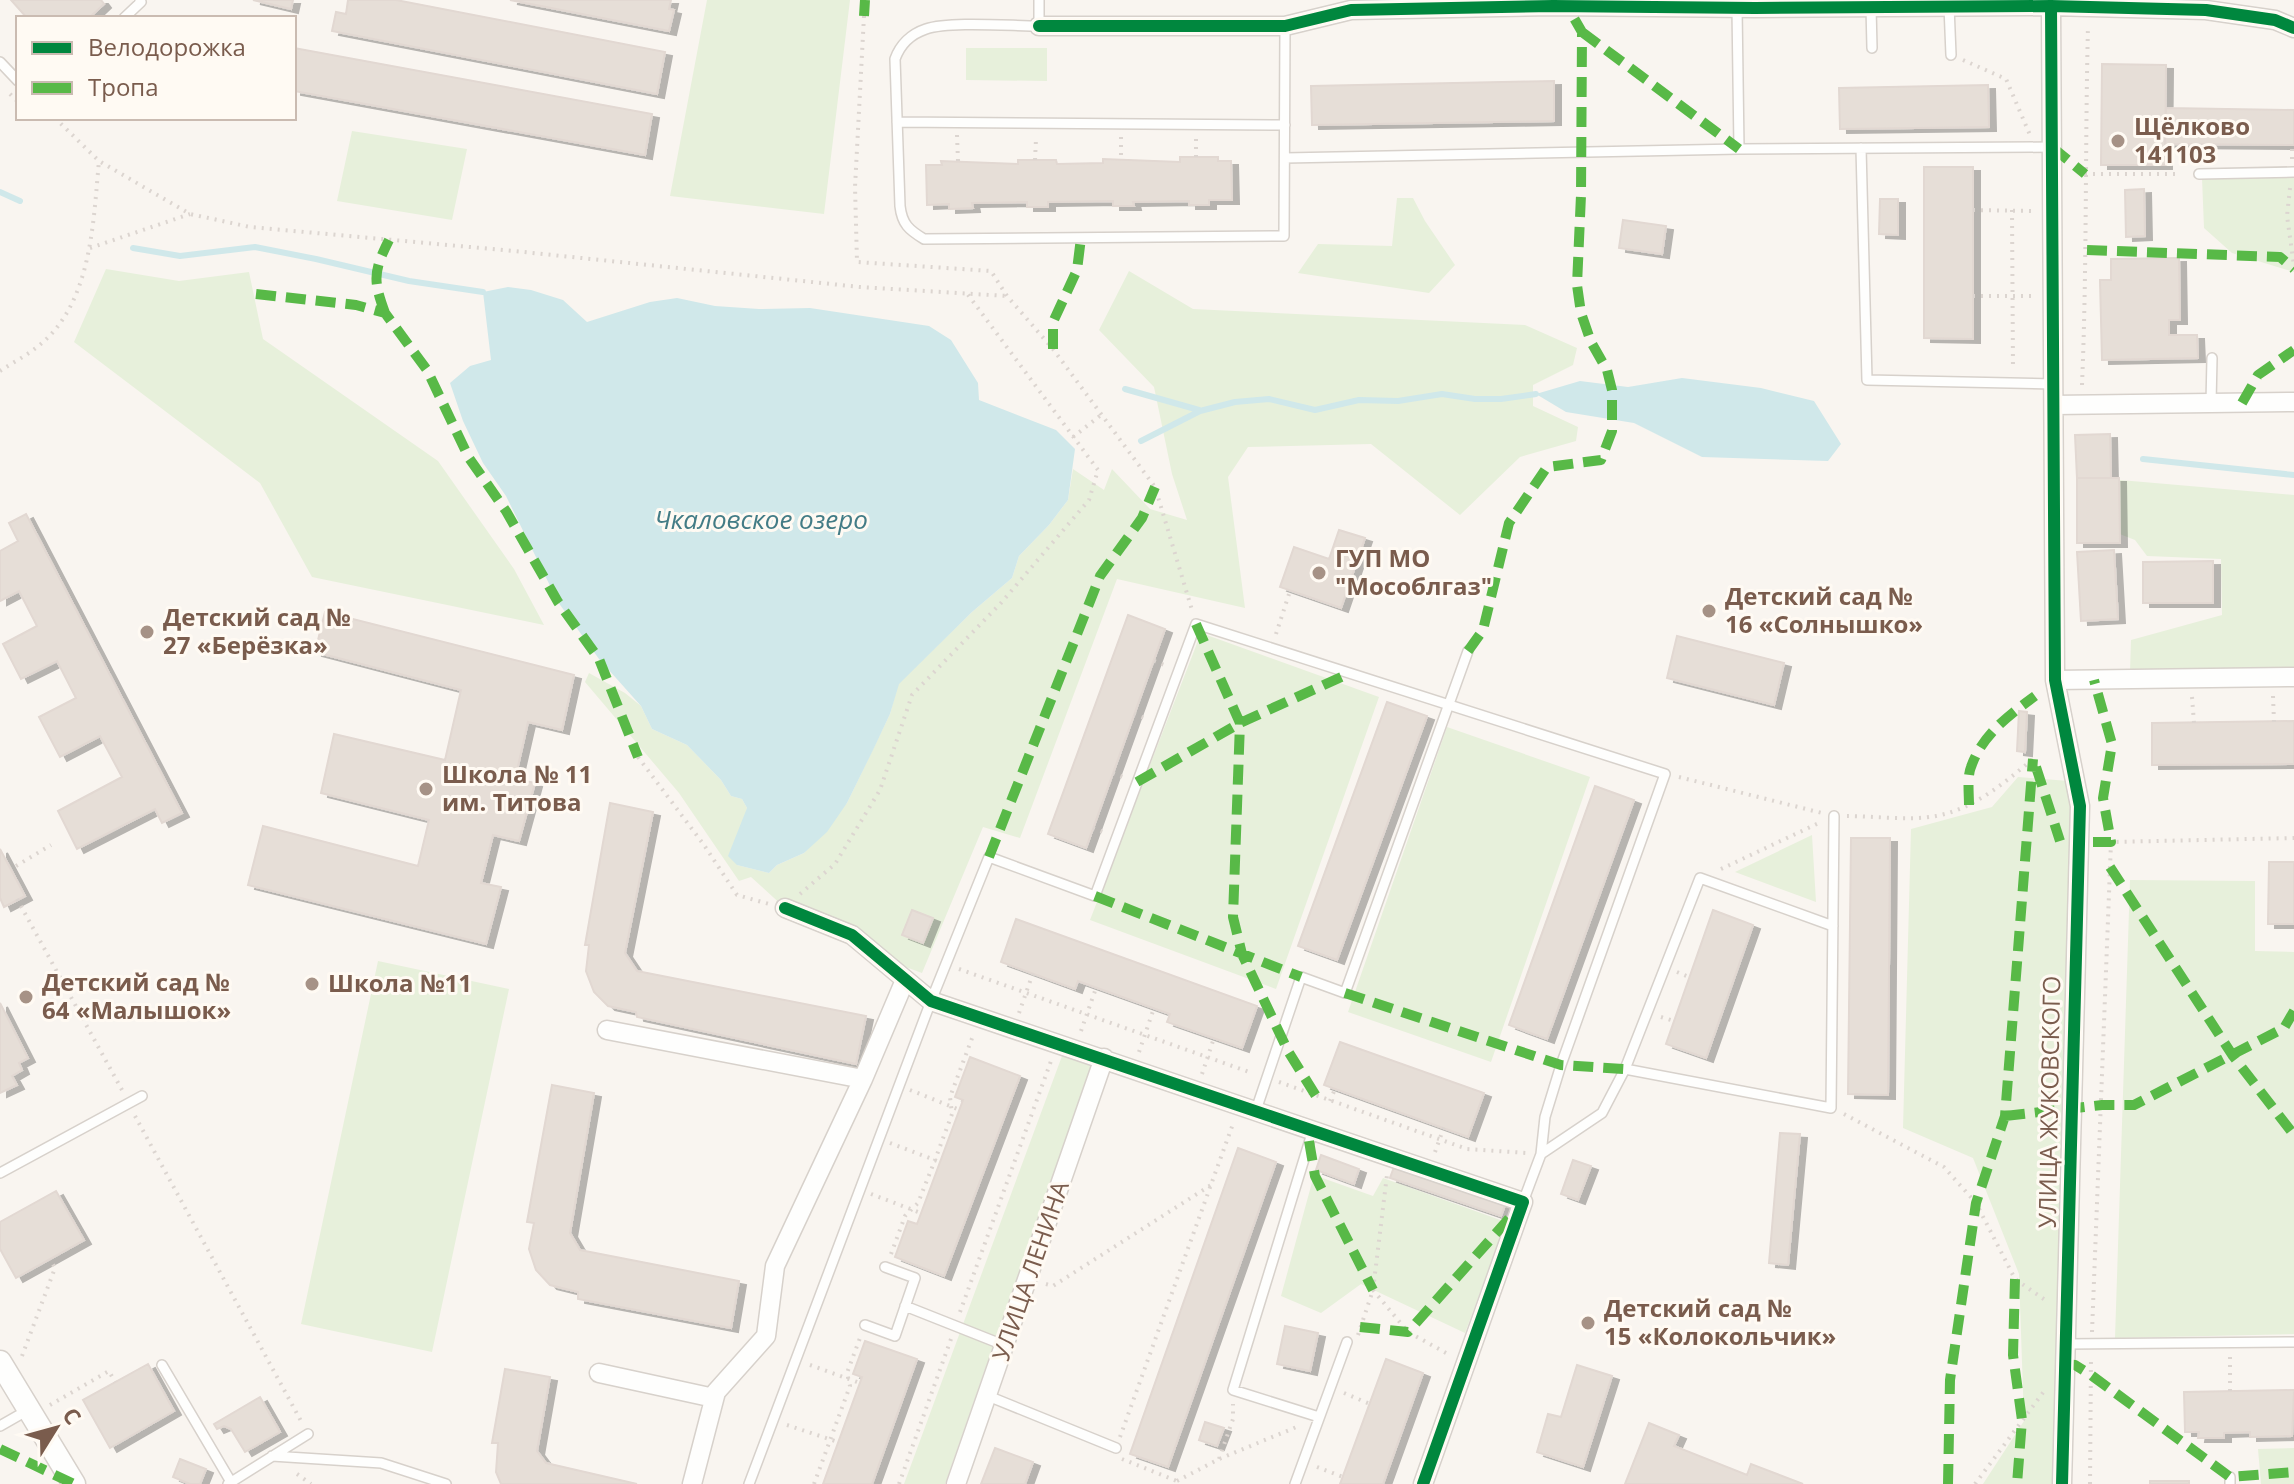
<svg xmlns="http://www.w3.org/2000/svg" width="2294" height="1484" viewBox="0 0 2294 1484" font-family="'Open Sans',sans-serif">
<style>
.green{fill:#e7f0db}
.water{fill:#d0e8ea}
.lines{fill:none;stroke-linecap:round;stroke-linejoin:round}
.stream{stroke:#d0e8ea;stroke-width:6}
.building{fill:#e6ded7;stroke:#e2d8d2;stroke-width:2;filter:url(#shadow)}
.service-casing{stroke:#d7d1cb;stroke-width:12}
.minor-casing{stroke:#d7d1cb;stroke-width:21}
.tertiary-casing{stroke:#d7d1cb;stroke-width:25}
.path{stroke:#dcd5d0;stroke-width:4;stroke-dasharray:2 6;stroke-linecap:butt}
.service{stroke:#fefefd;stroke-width:9}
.minor{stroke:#fefefd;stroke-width:18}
.tertiary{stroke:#fefefd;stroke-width:22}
.quiet{stroke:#58b947;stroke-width:10;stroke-dasharray:20 10;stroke-linecap:butt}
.cycleway-casing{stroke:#fffaf3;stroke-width:17}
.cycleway{stroke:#00873e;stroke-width:12}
.poi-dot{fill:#a69286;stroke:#fffaf3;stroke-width:3}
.labels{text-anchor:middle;stroke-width:6;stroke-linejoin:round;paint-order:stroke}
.poi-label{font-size:24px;font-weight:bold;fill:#7a5c4d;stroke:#fffaf3;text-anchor:start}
.street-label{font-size:24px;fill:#7a5c4d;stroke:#fffaf3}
.water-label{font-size:26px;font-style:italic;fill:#437c86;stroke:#fffaf3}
</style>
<defs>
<filter id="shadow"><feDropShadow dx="7" dy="4" stdDeviation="0" flood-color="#0004"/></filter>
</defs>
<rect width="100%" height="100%" fill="#f9f5f0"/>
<path class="green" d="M 707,0 L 850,0 L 824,214 L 670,196 Z
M 966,48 L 1047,48 L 1047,81 L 966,80 Z
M 352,131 L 467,149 L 452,220 L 337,201 Z
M 2294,177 L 2294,272 L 2232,253 L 2204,228 L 2202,178 Z
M 1397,198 L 1413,198 L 1425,221 L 1455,265 L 1429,293 L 1298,273 L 1318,244 L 1392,246 Z
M 106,269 L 179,281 L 249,272 L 263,339 L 438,461 L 514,569 L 544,625 L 312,577 L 260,483 L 74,342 Z
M 1129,271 L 1193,309 L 1525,325 L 1577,348 L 1573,365 L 1533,385 L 1533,406 L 1578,427 L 1576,441 L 1520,457 L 1460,515 L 1371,444 L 1248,447 L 1228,477 L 1245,608 L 1117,579 L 1020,838 L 983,827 L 922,973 L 873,955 L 785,908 L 751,877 L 739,881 L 679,793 L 585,682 L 589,673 L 625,693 L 641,706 L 652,729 L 687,745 L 721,780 L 731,796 L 742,799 L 747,808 L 737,865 L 769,873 L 777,865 L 804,853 L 847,803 L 890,714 L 898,684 L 972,612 L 1012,578 L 1019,556 L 1049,525 L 1068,500 L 1073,469 L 1104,490 L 1112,469 L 1150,509 L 1187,520 L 1172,474 L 1154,387 L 1099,330 Z
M 2120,480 L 2294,495 L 2294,670 L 2130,672 L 2131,640 L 2222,615 L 2221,559 L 2147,556 L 2135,540 L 2117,533 Z
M 1201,633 L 1379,697 L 1276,989 L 1090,920 Z
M 1447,727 L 1590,777 L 1491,1062 L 1348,1012 Z
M 2018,777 L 2068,781 L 2074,806 L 2054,1484 L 1983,1484 L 2024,1421 L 2019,1274 L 1973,1158 L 1903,1128 L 1911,829 L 1992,807 Z
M 1812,835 L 1816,902 L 1735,872 Z
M 2130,880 L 2255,881 L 2255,951 L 2294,952 L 2294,1334 L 2115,1338 Z
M 378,961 L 509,989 L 432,1352 L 301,1324 Z
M 1062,1056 L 1091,1066 L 945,1484 L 904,1484 Z
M 1314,1175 L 1373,1196 L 1383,1178 L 1506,1222 L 1465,1333 L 1361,1284 L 1321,1313 L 1281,1296 Z
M 2294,1448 L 2294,1484 L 2261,1484 L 2258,1449 Z"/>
<path class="water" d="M 508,287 L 531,290 L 563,300 L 587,322 L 650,302 L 677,298 L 715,306 L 759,309 L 810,308 L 929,326 L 951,340 L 978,383 L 979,400 L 1056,430 L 1075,449 L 1068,500 L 1049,525 L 1019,556 L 1012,578 L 972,612 L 899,684 L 890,714 L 874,748 L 847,803 L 827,832 L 804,853 L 777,865 L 769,873 L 737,865 L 728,856 L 747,808 L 742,799 L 731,796 L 721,780 L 687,745 L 652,729 L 641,706 L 599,659 L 558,602 L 506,496 L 483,463 L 463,421 L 450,383 L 470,366 L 491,360 L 483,292 Z
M 1682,378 L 1761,388 L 1814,401 L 1841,444 L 1828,461 L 1702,457 L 1634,423 L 1566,412 L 1536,394 L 1580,381 L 1628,387 Z"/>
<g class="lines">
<path class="stream" d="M 0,192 L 20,201
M 133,248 L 180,256 L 255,247 L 316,259 L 409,281 L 483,292
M 1125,389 L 1199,410
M 1141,441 L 1200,411 L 1235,402 L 1269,399 L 1315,410 L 1359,400 L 1398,401 L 1442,394 L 1475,399 L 1501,399 L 1536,394
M 2143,459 L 2294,475"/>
</g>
<path class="building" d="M 11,0 L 101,0 L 104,4 L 89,18 L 27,18 Z
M 253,0 L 293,0 L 291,9 Z
M 348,0 L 396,0 L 665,52 L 657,94 L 332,31 L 336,12 L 346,14 Z
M 510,0 L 671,0 L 669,9 L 674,10 L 669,31 Z
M 294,48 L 652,114 L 645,155 L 294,91 Z
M 2102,64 L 2166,65 L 2165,165 L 2101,165 Z
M 1554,81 L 1554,121 L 1312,125 L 1311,86 Z
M 1988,85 L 1989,127 L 1840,129 L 1839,88 Z
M 2166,108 L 2294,110 L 2294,145 L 2165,144 Z
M 1180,157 L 1218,157 L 1218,161 L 1231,161 L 1232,200 L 1209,200 L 1209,205 L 1189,205 L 1189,201 L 1133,202 L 1134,206 L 1113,206 L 1113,201 L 1048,202 L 1048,207 L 1027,207 L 1027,202 L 972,203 L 973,208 L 949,209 L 949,204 L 927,205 L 926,165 L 942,165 L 941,161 L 1018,164 L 1018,160 L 1056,160 L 1057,164 L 1103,163 L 1103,159 L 1180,162 Z
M 1924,167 L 1973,167 L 1973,339 L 1924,338 Z
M 2144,189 L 2145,236 L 2126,237 L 2125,190 Z
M 1880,199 L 1898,199 L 1898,235 L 1879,234 Z
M 1623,220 L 1666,226 L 1662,254 L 1619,248 Z
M 2179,258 L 2180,320 L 2169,320 L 2169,335 L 2197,335 L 2198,358 L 2102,360 L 2100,280 L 2111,280 L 2111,259 Z
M 2110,434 L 2111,478 L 2077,478 L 2075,435 Z
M 2077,478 L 2119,478 L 2120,543 L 2077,543 Z
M 26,514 L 182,813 L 162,823 L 155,809 L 77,849 L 58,811 L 122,777 L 100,736 L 60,757 L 39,717 L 76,698 L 57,661 L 21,679 L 3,644 L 37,626 L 19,591 L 0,601 L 0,551 L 18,541 L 9,523 Z
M 1339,530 L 1365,538 L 1341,608 L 1280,587 L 1294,547 L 1329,559 Z
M 2114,550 L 2118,619 L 2081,621 L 2077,552 Z
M 2213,561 L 2213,603 L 2143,603 L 2143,562 Z
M 325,612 L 574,675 L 562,730 L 528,722 L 515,779 L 535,783 L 519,841 L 493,835 L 481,883 L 501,887 L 486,944 L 248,885 L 263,826 L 418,866 L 429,820 L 321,793 L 334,734 L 445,760 L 461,690 L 315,652 Z
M 1128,615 L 1165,629 L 1086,848 L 1048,834 Z
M 1677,636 L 1784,663 L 1774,705 L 1667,678 Z
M 1387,702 L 1427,716 L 1337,960 L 1298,946 Z
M 2019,711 L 2027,712 L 2025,752 L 2017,751 Z
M 2294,721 L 2294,764 L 2152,765 L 2152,723 Z
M 1595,786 L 1634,800 L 1547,1039 L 1509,1025 Z
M 610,803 L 653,812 L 625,953 L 637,971 L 866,1016 L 856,1064 L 637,1017 L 636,1012 L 608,1006 L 594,992 L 586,971 L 589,945 L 585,945 Z
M 1851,838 L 1890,838 L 1888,1095 L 1848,1094 Z
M 0,849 L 25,896 L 4,907 L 0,898 Z
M 2269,862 L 2294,862 L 2294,924 L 2268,924 Z
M 912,910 L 933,918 L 923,943 L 902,935 Z
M 1713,910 L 1753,925 L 1706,1058 L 1666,1044 Z
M 1016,919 L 1257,1006 L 1242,1048 L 1167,1022 L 1170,1014 L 1078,981 L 1075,989 L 1001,962 Z
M 0,1003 L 28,1058 L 19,1063 L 22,1070 L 12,1076 L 17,1085 L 0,1093 Z
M 1340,1042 L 1484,1093 L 1468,1137 L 1324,1085 Z
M 970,1057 L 1020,1076 L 944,1276 L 895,1257 L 908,1221 L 917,1224 L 963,1100 L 955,1097 Z
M 552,1085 L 594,1093 L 570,1233 L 580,1250 L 739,1281 L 731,1328 L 578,1299 L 578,1292 L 550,1285 L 536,1270 L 529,1249 L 534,1223 L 527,1222 Z
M 1780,1133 L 1800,1134 L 1788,1265 L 1769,1263 Z
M 1238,1148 L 1276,1162 L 1168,1467 L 1130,1454 Z
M 1321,1155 L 1359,1169 L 1354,1184 L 1316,1170 Z
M 1573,1160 L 1591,1166 L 1578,1200 L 1561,1194 Z
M 1394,1167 L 1505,1205 L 1501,1216 L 1390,1178 Z
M 56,1191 L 84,1240 L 16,1278 L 0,1249 L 0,1222 Z
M 1285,1326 L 1318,1333 L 1310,1371 L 1277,1364 Z
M 865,1341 L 917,1359 L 872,1484 L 823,1484 L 862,1377 L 853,1374 Z
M 1386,1359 L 1423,1373 L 1383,1484 L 1340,1484 Z
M 148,1364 L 174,1411 L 110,1448 L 83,1400 Z
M 1577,1365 L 1612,1376 L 1583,1467 L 1537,1452 L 1548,1414 L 1561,1417 Z
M 505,1369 L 550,1377 L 537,1451 L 546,1463 L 637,1484 L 501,1484 L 496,1472 L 498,1443 L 492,1443 Z
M 2294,1390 L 2292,1436 L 2250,1437 L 2250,1432 L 2224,1433 L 2224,1438 L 2198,1438 L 2199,1432 L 2185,1432 L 2184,1392 Z
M 260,1397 L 280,1432 L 245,1452 L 231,1429 L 224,1426 L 217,1429 L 214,1424 Z
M 1205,1422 L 1224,1428 L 1217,1446 L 1199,1440 Z
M 1649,1423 L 1679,1435 L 1674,1446 L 1747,1475 L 1751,1464 L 1803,1484 L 1625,1484 Z
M 995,1448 L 1033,1462 L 1025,1484 L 981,1484 Z
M 180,1459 L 206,1469 L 200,1484 L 190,1484 L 173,1477 Z
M 2150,1481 L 2189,1481 L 2189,1484 L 2150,1484 Z"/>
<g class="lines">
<g class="service-casing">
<path id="service" d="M 1039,0 L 1039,26 C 1011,26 950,21 926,29 C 911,34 900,45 895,59 L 900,206 C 902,224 909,230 924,239 L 1284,236 L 1285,26
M 1949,6 L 1951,55
M 1871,7 L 1872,48
M 1737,8 L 1739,149
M 124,18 L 141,2 L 140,0
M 0,62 L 18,81
M 897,122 L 1285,125
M 1861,148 L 1867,380 L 2054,384
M 1285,158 L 1739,149 L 2052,147
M 2199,174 L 2294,172
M 2211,403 L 2212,358
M 1625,1069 L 1831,1108 L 1834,816
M 1256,1110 L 1301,977 L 1345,993 L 1468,651
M 1313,1130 L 1233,1390 L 1319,1417
M 1541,1154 L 1602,1113 L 1625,1069 L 1700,878 L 1833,926
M 0,1173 L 142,1096
M 905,1306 L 1006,1346
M 865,1325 L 895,1336 L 915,1278 L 885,1267
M 2066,1344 L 2294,1342
M 162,1365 L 231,1482
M 988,1396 L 1116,1448
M 0,1426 L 28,1410
M 272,1456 L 381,1463 L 446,1484
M 2230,1477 L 2230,1484
M 228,1484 L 308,1434
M 749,1484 L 931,1001 L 989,857 L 1095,896 L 1196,624 L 1665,774 L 1561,1065 L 1545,1117 L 1541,1154 L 1523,1202
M 1295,1484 L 1347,1342"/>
</g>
<g class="minor-casing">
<path id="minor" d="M 2051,6 L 2055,680 L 2080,806 L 2062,1484
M 1039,26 L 1285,26 L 1351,10 L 1553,6 L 1755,8 L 2051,6 L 2206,10 L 2275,20 L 2294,28
M 2054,405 L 2294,402
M 2055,680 L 2294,677
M 785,908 L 852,935 L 931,1001 L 1523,1202 L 1423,1484
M 607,1030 L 863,1079
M 599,1373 L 714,1398
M 692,1484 L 716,1392 L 766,1336 L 775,1266 L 863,1079 L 905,980
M 956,1484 L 1104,1058"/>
</g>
<g class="tertiary-casing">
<path id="tertiary" d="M 0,1362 L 74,1484"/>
</g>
<path class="path" d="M 864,16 L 855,187 L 857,262 L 991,271 L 1007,296 L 1053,349 L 1155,487 L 1192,610
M 1963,60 L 2006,79 L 2030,135
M 10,94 L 18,102
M 55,118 L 99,161 L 190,214 L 250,227 L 514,251 L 860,287 L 1007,296
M 957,135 L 958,161
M 1121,137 L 1121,159
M 1196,157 L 1196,139
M 2292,159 L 2292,145
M 1035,160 L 1036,139
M 2199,162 L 2200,144
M 2085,174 L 2176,174
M 2290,188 L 2287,216 L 2294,266
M 1973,210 L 2035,211
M 2012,210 L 2013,369
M 90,248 L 190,214
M 1973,296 L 2035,296
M 0,371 C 12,363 26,356 37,347 C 92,305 93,223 99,161
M 2082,385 C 2087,266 2085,146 2088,26
M 1073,437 L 1101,415
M 1276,634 L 1290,591
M 1154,661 L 1167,666
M 2273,696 L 2274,722
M 2192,697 L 2194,723
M 1134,714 L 1147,719
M 638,757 L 704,845 L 737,895 L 769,904
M 1113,773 L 1126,778
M 1679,777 L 1822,813
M 1847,816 C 1873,816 1910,821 1936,816 C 1974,809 2004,783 2033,759
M 1093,828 L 1106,833
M 16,866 L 51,845
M 1721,869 L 1821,822
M 800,894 L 835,864 L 880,790 L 912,695 L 1001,603 L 1089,500 L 1098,470 L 966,292
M 17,899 L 122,1090
M 959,969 L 1252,1073
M 1677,972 L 1689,977
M 1019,1013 L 1033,973
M 1661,1017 L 1674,1021
M 1081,1031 L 1096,988
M 1139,1052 L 1154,1008
M 1202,1074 L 1214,1038
M 1279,1082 L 1467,1149 L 1527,1153
M 910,1090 L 960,1110
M 1330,1101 L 1335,1089
M 1844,1114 L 1944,1167 L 1976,1203 L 2015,1279 L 2048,1302
M 135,1116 L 301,1421
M 890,1143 L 940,1162
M 1435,1152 L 1444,1127
M 871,1194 L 921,1213
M 891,1254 L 905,1216 L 918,1203 L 935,1160 L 952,1114 L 950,1097 L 974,1033
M 1046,1284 L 1053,1286 L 1211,1185
M 1373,1290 L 1408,1332 L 1448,1354
M 960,1312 L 1051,1061
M 2092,1332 L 2111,842 L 2294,838
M 1358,1335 L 1373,1290 L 1387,1175
M 22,1356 L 55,1268 L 50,1259
M 810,1365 L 860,1383
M 2230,1391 L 2230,1357
M 1344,1393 L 1370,1404
M 50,1405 L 109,1371 L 115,1382
M 787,1425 L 838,1442
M 1120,1437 L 1234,1121
M 1122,1459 L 1177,1481 L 1176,1484
M 1219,1459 L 1233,1419 L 1233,1404
M 1317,1467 L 1343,1477
M 297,1474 L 311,1484
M 1177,1481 L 1219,1459 L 1299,1426
M 814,1484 L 850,1386 L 847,1373 L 860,1338
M 899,1484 L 951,1339
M 1975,1484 L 2045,1390
M 2090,1484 L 2091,1357"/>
<use href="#service" class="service"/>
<use href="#minor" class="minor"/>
<use href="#tertiary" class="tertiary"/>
<path class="quiet" d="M 864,16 L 865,0
M 1582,32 L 1739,149
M 2052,147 L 2085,174
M 2087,250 L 2280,257 L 2294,269
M 256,294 L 356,305 L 385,313 L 427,370 L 469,458 L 506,511 L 558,602 L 599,659 L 638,757
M 385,313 C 373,280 373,272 389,240
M 1053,349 L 1053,322 L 1077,270 L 1081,238
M 2242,403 L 2258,375 L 2294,350
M 1196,624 L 1240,723 L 1233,917 L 1242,954 L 1288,1051 L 1316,1096
M 1468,651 L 1483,630 L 1509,523 L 1547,467 L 1601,460 L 1612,431 L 1612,390 L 1607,370 L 1591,342 L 1581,313 L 1577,285 L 1581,195 L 1582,32 L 1567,6
M 2036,767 L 2060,841
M 1137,782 L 1240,723 L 1350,673
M 1969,805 C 1969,794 1967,777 1971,767 C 1982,735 2009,715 2035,696
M 2093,842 L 2111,842 L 2103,798 L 2112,744 L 2094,680
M 989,857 L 1100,576 L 1142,518 L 1155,487
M 2110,867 L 2233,1056 L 2294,1135
M 1095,896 L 1301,977
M 1345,993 L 1561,1065 L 1625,1069
M 2005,1116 L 2102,1105 L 2134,1105 L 2284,1028 L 2294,1011
M 1309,1141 L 1315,1176 L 1373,1290
M 2015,1279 L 2013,1355 L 2022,1420 L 2017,1484
M 1360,1327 L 1408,1332 L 1514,1213
M 2065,1364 L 2075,1365 L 2091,1375 L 2230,1477 L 2294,1472
M 0,1449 L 74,1484
M 1948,1484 L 1950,1380 L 1976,1203 L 2005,1116 L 2033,759"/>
<g class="cycleway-casing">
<path id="cycleway" d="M 2051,6 L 2055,680 L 2080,806 L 2062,1484
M 1039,26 L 1285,26 L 1351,10 L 1553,6 L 1755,8 L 2051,6 L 2206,10 L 2275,20 L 2294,28
M 785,908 L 852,935 L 931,1001 L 1523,1202 L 1423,1484"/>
</g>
<use href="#cycleway" class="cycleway"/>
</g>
<g class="poi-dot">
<circle cx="2118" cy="141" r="8"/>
<circle cx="1319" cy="573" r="8"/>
<circle cx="1709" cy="611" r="8"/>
<circle cx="147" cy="632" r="8"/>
<circle cx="426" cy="789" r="8"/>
<circle cx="312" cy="984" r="8"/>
<circle cx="26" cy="997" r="8"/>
<circle cx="1588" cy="1323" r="8"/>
</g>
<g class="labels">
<g class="poi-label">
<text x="2134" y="135">Щёлково<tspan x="2134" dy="28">141103</tspan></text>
<text x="1335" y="567">ГУП МО<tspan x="1335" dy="28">"Мособлгаз"</tspan></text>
<text x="1725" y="605">Детский сад №<tspan x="1725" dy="28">16 «Солнышко»</tspan></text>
<text x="163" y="626">Детский сад №<tspan x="163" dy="28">27 «Берёзка»</tspan></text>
<text x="442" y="783">Школа № 11<tspan x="442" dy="28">им. Титова</tspan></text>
<text x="42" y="991">Детский сад №<tspan x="42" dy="28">64 «Малышок»</tspan></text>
<text x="328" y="992">Школа №11</text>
<text x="1604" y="1317">Детский сад №<tspan x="1604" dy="28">15 «Колокольчик»</tspan></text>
</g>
<g class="street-label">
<text transform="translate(2050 1102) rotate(-89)" y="8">УЛИЦА ЖУКОВСКОГО</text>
<text transform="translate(1031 1271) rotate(-71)" y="8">УЛИЦА ЛЕНИНА</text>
</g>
<g class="water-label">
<text x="761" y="529">Чкаловское озеро</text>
</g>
</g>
<rect x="16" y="16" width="280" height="104" fill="#fffaf3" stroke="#cabbb1" stroke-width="2"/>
<rect x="32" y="42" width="40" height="12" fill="#00873e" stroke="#cabbb1" stroke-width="2"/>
<text x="88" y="56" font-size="24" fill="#7a5c4d">Велодорожка</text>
<rect x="32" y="82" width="40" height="12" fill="#58b947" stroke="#cabbb1" stroke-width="2"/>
<text x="88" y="96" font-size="24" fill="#7a5c4d">Тропа</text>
<g transform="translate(56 1428) rotate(53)" stroke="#fffaf3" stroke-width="6" paint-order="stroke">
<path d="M0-6L14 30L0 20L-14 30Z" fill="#7a5c4d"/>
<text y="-12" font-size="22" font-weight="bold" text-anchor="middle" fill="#7a5c4d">С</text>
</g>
</svg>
